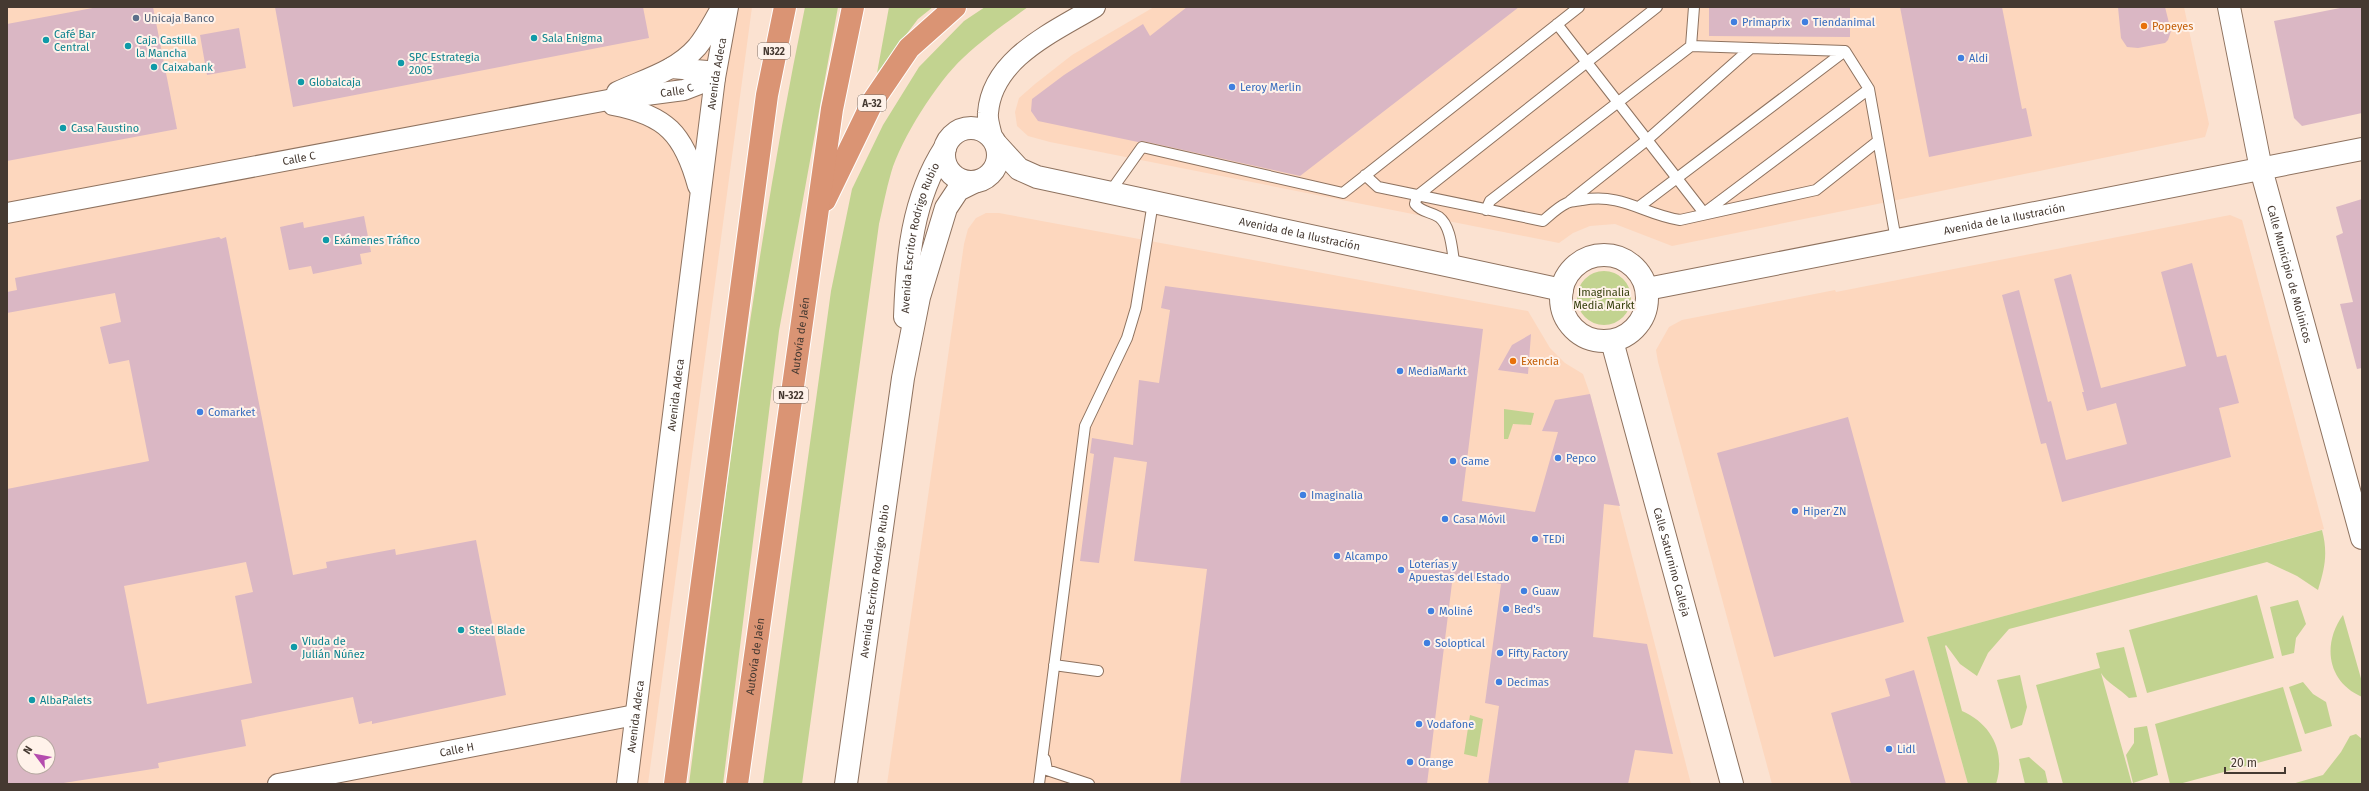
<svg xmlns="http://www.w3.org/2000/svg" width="2369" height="791" viewBox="0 0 2369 791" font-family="'Fira Sans',sans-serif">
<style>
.built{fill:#fdd7be;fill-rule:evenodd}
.green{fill:#c2d390}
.building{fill:#dab7c4;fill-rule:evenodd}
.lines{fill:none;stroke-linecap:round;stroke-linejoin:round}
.lane-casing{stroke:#8e725f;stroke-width:12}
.street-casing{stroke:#8e725f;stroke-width:22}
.secondary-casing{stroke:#8e725f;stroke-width:24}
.highway-casing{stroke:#fff;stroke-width:24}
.lane{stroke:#fff;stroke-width:10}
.street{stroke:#fff;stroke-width:20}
.secondary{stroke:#fff;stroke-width:22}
.highway{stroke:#da9474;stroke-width:22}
.service-dot{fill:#5c6f8a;stroke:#fff2ea;stroke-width:1.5}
.shop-dot{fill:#3f7fe0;stroke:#fff2ea;stroke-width:1.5}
.food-dot{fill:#e8710a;stroke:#fff2ea;stroke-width:1.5}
.culture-dot{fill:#0f9aa8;stroke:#fff2ea;stroke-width:1.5}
.labels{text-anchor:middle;stroke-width:4;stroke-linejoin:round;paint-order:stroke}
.shield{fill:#fff2ea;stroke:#7d7068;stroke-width:1}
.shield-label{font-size:10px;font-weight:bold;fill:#453931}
.service-label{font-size:11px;fill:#4e5e75;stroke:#fff2ea;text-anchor:start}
.shop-label{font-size:11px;fill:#366cbe;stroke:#fff2ea;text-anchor:start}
.food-label{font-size:11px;fill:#c56008;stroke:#fff2ea;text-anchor:start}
.culture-label{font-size:11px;fill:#0d838f;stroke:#fff2ea;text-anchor:start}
.street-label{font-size:11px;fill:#453931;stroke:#fff2ea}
.park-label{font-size:11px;fill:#353f0c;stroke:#fff2ea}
</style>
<rect width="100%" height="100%" fill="#fbe2d1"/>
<path class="built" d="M 7,7 L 752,7 L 648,784 L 7,784 ZM 24,743 L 48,743 L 48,767 L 24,767 Z
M 1154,7 L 2184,7 L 2209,124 L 2205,137 L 1672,246 L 1615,224 L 1590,226 L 1573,233 L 1559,243 L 1050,142 L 1028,136 L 1017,126 L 1015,112 L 1019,98 L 1035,84 L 1072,55 Z
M 986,213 L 999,213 L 1528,311 L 1550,348 L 1565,363 L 1583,374 L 1590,394 L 1691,784 L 887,784 L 964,244 L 968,229 L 976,218 Z
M 2230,215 L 2242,220 L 2324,529 L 1927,637 L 1968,784 L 1772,784 L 1658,362 L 1656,350 L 1669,327 L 1682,320 L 1835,290 L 1836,292 Z"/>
<path class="green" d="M 805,7 L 838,7 L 779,331 L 723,784 L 689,784 C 722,525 752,263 805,7 Z
M 889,7 L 933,7 L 918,19 L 877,73 Z
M 985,7 L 1028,7 C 1006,23 983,39 963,58 C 937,82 901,139 891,173 C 886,190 883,207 879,224 L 802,784 L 763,784 L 831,291 L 852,189 L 883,125 L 919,67 L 964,21 Z
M1577 298a27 27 0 1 1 54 0a27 27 0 1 1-54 0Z
M 1504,409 L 1534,413 L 1531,425 L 1513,424 L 1508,439 L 1504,439 Z
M 2322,530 C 2328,553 2325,568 2318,590 L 2297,576 L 2267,562 L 2009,629 L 1988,653 L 1977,676 L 1960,664 L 1946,645 L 1945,646 L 1962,711 C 1992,724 2006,753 1996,784 L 1968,784 L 1927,637 Z
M 2257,595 L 2274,658 L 2147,693 L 2129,630 Z
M 2298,600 L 2306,624 L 2296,638 L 2294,653 L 2282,656 L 2270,607 Z
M 2343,615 L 2362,682 L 2362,697 C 2327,682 2322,644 2343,615 Z
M 2124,647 L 2137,697 L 2129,698 C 2120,689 2106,682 2101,673 L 2132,784 L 2063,784 L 2036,685 L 2100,668 L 2096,653 Z
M 2020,675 L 2027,707 L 2022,725 L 2011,729 L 1997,680 Z
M 2303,682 L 2313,694 L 2326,702 L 2332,726 L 2305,734 L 2289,687 Z
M 2283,687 L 2302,751 L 2179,784 L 2170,784 L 2155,724 Z
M 1470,715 L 1483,719 L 1477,757 L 1464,754 Z
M 2147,726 L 2158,775 L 2133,783 L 2126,755 L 2134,743 L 2134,728 Z
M 2356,734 L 2362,739 L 2362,784 L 2292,784 L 2323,775 L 2341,752 L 2350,736 Z
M 2029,757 L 2045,771 L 2048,784 L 2025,784 L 2019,759 Z"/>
<path class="building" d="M 98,7 L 153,7 L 177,129 L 7,161 L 7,24 Z
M 275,7 L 643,7 L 649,38 L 293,107 Z
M 1187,7 L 1519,7 L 1300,176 L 1143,141 L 1138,142 L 1038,121 L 1031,111 L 1032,99 L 1064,75 L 1143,24 L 1150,36 Z
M 1709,7 L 1850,7 L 1850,37 L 1709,36 Z
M 1900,7 L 2002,7 L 2022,109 L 2026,108 L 2032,136 L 1929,157 Z
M 2118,7 L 2165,7 L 2171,31 L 2168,40 L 2165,43 L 2138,48 L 2127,47 L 2121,38 Z
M 2345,7 L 2362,7 L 2362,113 L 2302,126 L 2294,118 L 2274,21 Z
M 239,28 L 246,68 L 207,75 L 200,35 Z
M 2362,199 L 2362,368 L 2357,369 L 2340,304 L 2353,302 L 2336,236 L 2343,233 L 2336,207 Z
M 364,216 L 371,252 L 360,254 L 362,264 L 313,274 L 311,266 L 289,270 L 280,227 L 303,222 L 304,228 Z
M 219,237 L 221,239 L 226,237 L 293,575 L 327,568 L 326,562 L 395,549 L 396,555 L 476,540 L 506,695 L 372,724 L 372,721 L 359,724 L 353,697 L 241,720 L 246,746 L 158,763 L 159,768 L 57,784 L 7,784 L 7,489 L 149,461 L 129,360 L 109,364 L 100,327 L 121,322 L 115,293 L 7,313 L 7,292 L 17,290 L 15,278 ZM 246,562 L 253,592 L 235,596 L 252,683 L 147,704 L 124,586 ZM 24,743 L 48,743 L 48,767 L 24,767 Z
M 2192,263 L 2217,357 L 2226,355 L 2239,403 L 2219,408 L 2231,457 L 2062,502 L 2046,443 L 2041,444 L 2002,295 L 2019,290 L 2048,402 L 2051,401 L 2066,460 L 2127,444 L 2116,403 L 2087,411 L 2082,392 L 2084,392 L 2054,279 L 2071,274 L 2101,388 L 2186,366 L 2161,272 Z
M 1165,286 L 1483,329 L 1462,501 L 1535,512 L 1558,432 L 1542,431 L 1555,400 L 1590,394 L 1620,506 L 1604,504 L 1593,637 L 1647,644 L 1673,754 L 1635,750 L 1628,784 L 1488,784 L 1499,706 L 1485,703 L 1501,584 L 1453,575 L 1427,784 L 1180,784 L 1207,569 L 1134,561 L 1147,462 L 1114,457 L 1099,563 L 1080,561 L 1094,454 L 1090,453 L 1092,438 L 1133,445 L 1139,380 L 1159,383 L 1170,310 L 1161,308 Z
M 1531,334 L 1528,374 L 1498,370 L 1512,345 Z
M 1848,417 L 1904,622 L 1774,657 L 1717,453 Z
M 1914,670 L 1946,784 L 1851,784 L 1831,713 L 1890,696 L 1885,679 Z"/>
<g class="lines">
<g class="lane-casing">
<path id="lane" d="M 1694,7 L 1691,46 L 1845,51 L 1869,89 L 1896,240
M 1557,24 L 1704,213 L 1869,89
M 1365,175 L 1378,187 L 1543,221 C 1550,215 1558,207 1567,203 C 1571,201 1578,201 1582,200 C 1624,193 1642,214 1680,220 L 1816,190 L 1878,141
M 1110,192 L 1142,147 L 1343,193 L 1579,7
M 1570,201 L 1647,140 L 1751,48
M 1640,206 L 1845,51
M 1486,210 L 1490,201 L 1691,46
M 1455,267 C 1452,253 1452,227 1439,217 C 1430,211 1422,213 1415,204 L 1417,196 L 1657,7
M 1054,665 L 1098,671
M 1045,759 L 1047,770 L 1089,784
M 1039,784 L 1085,426 L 1127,338 L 1136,308 L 1153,202"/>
</g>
<g class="street-casing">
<g id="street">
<path d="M 617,92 C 645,79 676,71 697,47 C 707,35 714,20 722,7"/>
<path d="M 613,105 C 666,115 684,134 698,186"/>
<path d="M 992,137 C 991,130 987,121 988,113 C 992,58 1054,32 1095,7"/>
<path id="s1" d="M 7,213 L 608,100 L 684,90 L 715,78 L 707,71 L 671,68"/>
<path id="s2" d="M 278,784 L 635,715"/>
<path id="s3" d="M 627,784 L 715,78 L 728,7"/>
</g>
</g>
<g class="secondary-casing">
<g id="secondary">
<path id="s4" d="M 2229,7 L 2261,169 L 2362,538"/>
<circle cx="971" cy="155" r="27"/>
<path id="s5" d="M 997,145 L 1019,169 L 1037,177 L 1562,290"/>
<circle cx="1604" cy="298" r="43"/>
<path id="s6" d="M 1647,289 L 2362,149"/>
<path id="s7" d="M 905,317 C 907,258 912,199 945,148"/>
<path id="s8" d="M 1612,341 L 1732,784"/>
<path id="s9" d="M 846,784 L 903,378 L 919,297 L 946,208 L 958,190 L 974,182"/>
</g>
</g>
<g class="highway-casing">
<g id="highway">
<path d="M 825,200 L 873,101 L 909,48 L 955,7"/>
<path d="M 675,784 L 767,95 L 785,7"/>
<path id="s10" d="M 737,784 L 832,109 L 853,7"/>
</g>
</g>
<use href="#lane" class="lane"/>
<use href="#street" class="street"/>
<use href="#secondary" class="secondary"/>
<use href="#highway" class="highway"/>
</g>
<circle class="service-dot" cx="136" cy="18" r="4"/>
<g class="shop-dot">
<circle cx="1734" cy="22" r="4"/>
<circle cx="1805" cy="22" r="4"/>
<circle cx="1961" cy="58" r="4"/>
<circle cx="1232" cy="87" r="4"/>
<circle cx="1400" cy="371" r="4"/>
<circle cx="200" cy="412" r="4"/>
<circle cx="1558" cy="458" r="4"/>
<circle cx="1453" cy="461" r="4"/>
<circle cx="1303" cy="495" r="4"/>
<circle cx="1795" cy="511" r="4"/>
<circle cx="1445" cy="519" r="4"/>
<circle cx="1535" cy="539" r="4"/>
<circle cx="1337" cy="556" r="4"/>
<circle cx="1401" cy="570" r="4"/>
<circle cx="1524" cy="591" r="4"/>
<circle cx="1506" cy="609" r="4"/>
<circle cx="1431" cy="611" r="4"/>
<circle cx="1427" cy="643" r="4"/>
<circle cx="1500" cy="653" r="4"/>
<circle cx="1499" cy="682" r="4"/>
<circle cx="1419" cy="724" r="4"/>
<circle cx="1889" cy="749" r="4"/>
<circle cx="1410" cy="762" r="4"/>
</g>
<g class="food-dot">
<circle cx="2144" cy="26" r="4"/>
<circle cx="1513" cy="361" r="4"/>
</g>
<g class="culture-dot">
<circle cx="534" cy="38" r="4"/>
<circle cx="46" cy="40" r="4"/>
<circle cx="128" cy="46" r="4"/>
<circle cx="401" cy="63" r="4"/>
<circle cx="154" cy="67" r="4"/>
<circle cx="301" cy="82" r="4"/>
<circle cx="63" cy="128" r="4"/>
<circle cx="326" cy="240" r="4"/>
<circle cx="461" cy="630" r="4"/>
<circle cx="294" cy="647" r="4"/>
<circle cx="32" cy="700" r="4"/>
</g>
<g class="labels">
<g class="shield">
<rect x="758" y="43" width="32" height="16" rx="3"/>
<rect x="858" y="95" width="28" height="16" rx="3"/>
<rect x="774" y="387" width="34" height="16" rx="3"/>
</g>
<g class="shield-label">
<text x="774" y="55">N322</text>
<text x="872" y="107">A-32</text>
<text x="791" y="399">N-322</text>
</g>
<g class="service-label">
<text x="144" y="22">Unicaja Banco</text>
</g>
<g class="shop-label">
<text x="1742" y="26">Primaprix</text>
<text x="1813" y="26">Tiendanimal</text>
<text x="1969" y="62">Aldi</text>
<text x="1240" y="91">Leroy Merlin</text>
<text x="1408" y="375">MediaMarkt</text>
<text x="208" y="416">Comarket</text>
<text x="1566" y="462">Pepco</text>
<text x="1461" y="465">Game</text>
<text x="1311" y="499">Imaginalia</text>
<text x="1803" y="515">Hiper ZN</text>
<text x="1453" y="523">Casa Móvil</text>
<text x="1543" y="543">TEDi</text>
<text x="1345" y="560">Alcampo</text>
<text x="1409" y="568">Loterías y<tspan x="1409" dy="13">Apuestas del Estado</tspan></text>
<text x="1532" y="595">Guaw</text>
<text x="1514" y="613">Bed's</text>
<text x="1439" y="615">Moliné</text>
<text x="1435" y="647">Soloptical</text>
<text x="1508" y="657">Fifty Factory</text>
<text x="1507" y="686">Decimas</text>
<text x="1427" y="728">Vodafone</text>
<text x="1897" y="753">Lidl</text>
<text x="1418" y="766">Orange</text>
</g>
<g class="food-label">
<text x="2152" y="30">Popeyes</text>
<text x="1521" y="365">Exencia</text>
</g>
<g class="culture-label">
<text x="54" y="38">Café Bar<tspan x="54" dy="13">Central</tspan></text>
<text x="542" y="42">Sala Enigma</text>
<text x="136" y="44">Caja Castilla<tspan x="136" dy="13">la Mancha</tspan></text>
<text x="409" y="61">SPC Estrategia<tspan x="409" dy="13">2005</tspan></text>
<text x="162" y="71">Caixabank</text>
<text x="309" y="86">Globalcaja</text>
<text x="71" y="132">Casa Faustino</text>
<text x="334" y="244">Exámenes Tráfico</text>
<text x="469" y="634">Steel Blade</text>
<text x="302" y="645">Viuda de<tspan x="302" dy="13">Julián Núñez</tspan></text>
<text x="40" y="704">AlbaPalets</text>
</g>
<g class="street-label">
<text dy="4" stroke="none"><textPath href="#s3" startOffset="716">Avenida Adeca</textPath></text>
<text dy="4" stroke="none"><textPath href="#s1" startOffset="681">Calle C</textPath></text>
<text dy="4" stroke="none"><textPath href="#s1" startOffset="297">Calle C</textPath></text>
<text dy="4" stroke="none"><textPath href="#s6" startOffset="364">Avenida de la Ilustración</textPath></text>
<text dy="4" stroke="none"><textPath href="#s5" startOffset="321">Avenida de la Ilustración</textPath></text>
<text dy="4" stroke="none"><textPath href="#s7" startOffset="81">Avenida Escritor Rodrigo Rubio</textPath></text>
<text dy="4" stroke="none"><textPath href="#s4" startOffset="274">Calle Municipio de Molinicos</textPath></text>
<text dy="4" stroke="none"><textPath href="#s10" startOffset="453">Autovía de Jaén</textPath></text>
<text dy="4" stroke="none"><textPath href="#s3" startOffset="392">Avenida Adeca</textPath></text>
<text dy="4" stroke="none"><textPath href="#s8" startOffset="229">Calle Saturnino Calleja</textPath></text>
<text dy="4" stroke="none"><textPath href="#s9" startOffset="205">Avenida Escritor Rodrigo Rubio</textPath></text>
<text dy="4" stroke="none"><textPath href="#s10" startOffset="129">Autovía de Jaén</textPath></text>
<text dy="4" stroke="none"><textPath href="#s3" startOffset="68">Avenida Adeca</textPath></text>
<text dy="4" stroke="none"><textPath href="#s2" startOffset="182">Calle H</textPath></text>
</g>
<g class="park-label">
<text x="1604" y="296">Imaginalia<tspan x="1604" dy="13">Media Markt</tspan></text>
</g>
</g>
<rect width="2369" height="791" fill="none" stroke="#453931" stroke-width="16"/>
<g transform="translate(36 755) rotate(302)"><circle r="19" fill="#fff2ea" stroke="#b5a8a0"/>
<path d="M0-3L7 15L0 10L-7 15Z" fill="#b54cae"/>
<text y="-6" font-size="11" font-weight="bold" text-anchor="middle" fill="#453931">N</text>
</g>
<path d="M2225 767v6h60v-6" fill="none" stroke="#453931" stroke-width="2"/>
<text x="2231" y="767" font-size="12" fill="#453931" stroke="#fff2ea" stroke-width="3" paint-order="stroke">20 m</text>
</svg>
